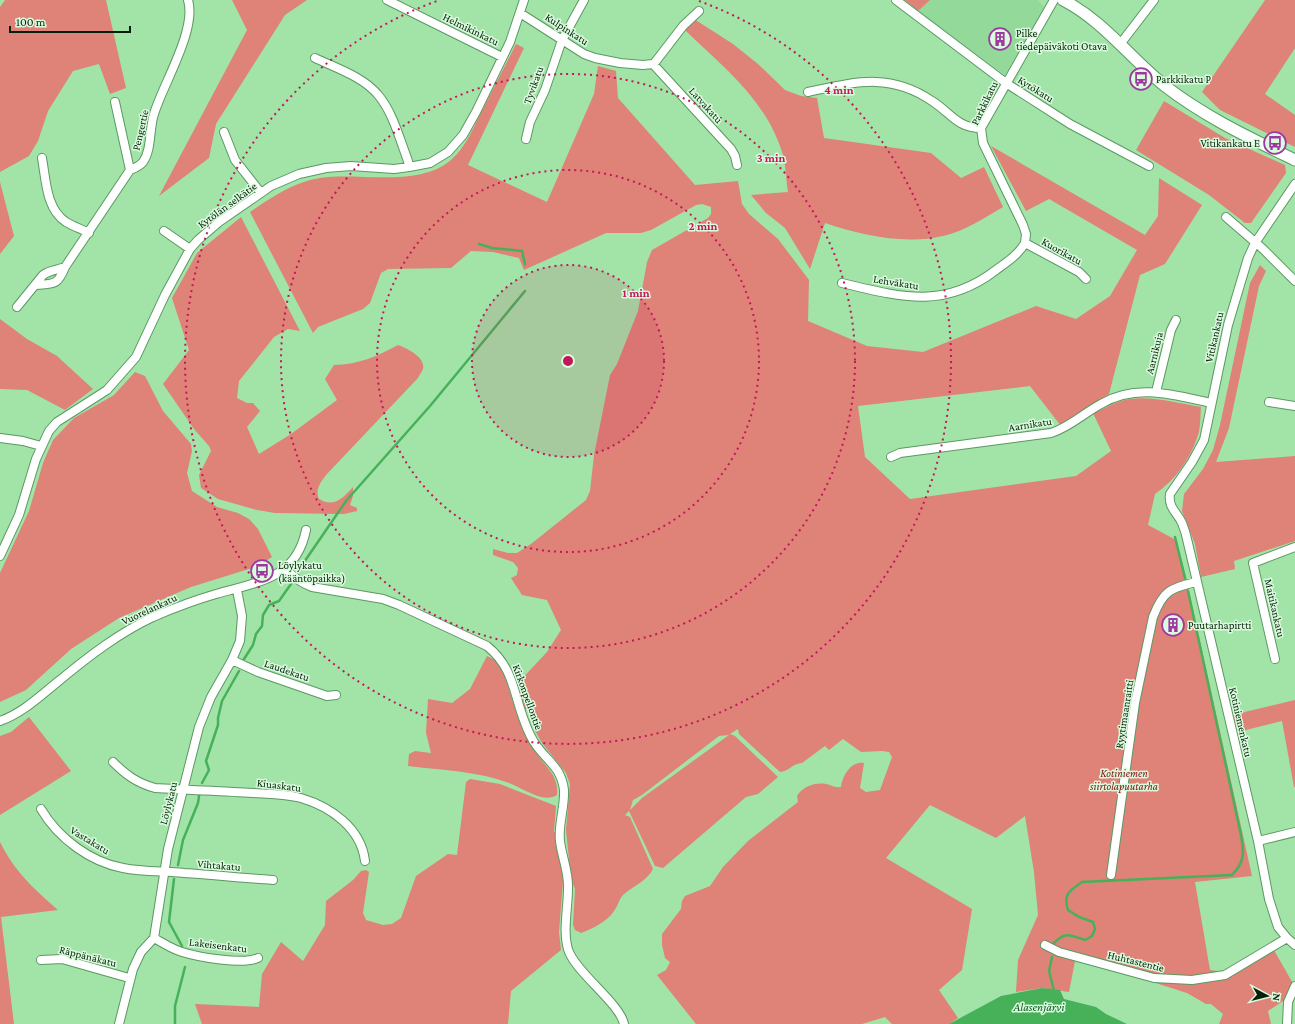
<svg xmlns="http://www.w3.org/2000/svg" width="1295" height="1024" viewBox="0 0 1295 1024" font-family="'Crimson Pro',serif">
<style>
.built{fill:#92d99a}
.green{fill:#df8277;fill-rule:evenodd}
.water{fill:#47b15a}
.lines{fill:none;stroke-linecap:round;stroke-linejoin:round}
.stream{stroke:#47b15a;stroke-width:2.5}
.street-casing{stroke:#5a9962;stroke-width:10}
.secondary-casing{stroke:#5a9962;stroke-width:13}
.street{stroke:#fff;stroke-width:8}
.secondary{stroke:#fff;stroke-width:11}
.ring{fill:none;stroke:#c2185b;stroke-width:2;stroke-dasharray:2 4}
.labels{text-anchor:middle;stroke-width:3;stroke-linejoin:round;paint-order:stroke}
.street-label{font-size:11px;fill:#061f0a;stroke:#dafbdd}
.poi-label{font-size:11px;fill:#061f0a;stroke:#dafbdd;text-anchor:start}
.park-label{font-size:11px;font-style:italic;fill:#830b0f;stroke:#dafbdd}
.water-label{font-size:12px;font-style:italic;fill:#08561e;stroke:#dafbdd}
.centre{fill:#c2185b;stroke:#dafbdd;stroke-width:2}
.ring-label{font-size:12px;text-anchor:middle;font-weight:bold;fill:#c2185b;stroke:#dafbdd;stroke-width:3;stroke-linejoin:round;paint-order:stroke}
</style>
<rect width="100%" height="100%" fill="#a2e3a8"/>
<path class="built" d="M 930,0 L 1038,0 L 1045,8 L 1005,75 L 918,11 Z"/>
<path class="green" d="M 5,0 L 106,0 L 126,88 L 110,94 L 99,64 L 73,71 L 48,111 L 38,141 L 29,156 L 0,172 L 0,7 Z
M 232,0 L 307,0 L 285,15 L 216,124 L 209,158 L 159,196 L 247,30 Z
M 905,0 L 930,0 L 918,11 Z
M 1265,0 L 1295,0 L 1295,48 L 1265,94 L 1295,115 L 1295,147 L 1220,110 L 1202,92 Z
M 694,19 L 733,44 L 758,64 L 785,90 L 801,96 L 817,98 L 824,138 L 931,153 L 961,178 L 984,167 L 1003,207 C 984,218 965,231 943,236 C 905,245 860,235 825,223 L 810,269 L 785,228 L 766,213 L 751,195 L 788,192 C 786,180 786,166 783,155 C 766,99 725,69 685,30 Z
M 516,44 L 524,48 L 468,165 L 547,202 L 594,94 L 598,66 L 616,71 L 618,98 L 695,185 L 738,181 L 742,204 L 749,214 L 778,239 L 809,280 L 808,321 L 867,346 L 923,352 L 1036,306 L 1076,319 L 1110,296 L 1137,250 L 1049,199 L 1026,211 L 991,146 L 1145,235 L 1158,216 L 1159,178 L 1202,205 L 1165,264 L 1140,275 L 1109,394 L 1061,426 L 1030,386 L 858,406 L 865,457 L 910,499 L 1076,476 L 1111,451 L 1093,413 C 1102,410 1110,405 1118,402 C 1144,393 1175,403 1201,407 C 1200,417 1201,429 1197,438 C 1189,461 1174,481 1155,494 L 1148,525 L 1176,540 L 1185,573 L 1252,876 L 1195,882 L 1210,970 L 1225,972 L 1271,945 L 1295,987 L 1286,999 L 1268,1011 L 1271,1024 L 1219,1024 L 1223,1014 L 1211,1004 L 1206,1004 L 1187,993 L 1099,965 L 1075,961 L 1069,992 L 1042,988 L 1016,992 L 1018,960 L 1038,915 L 1034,872 L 1025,816 L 996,838 L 930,805 L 886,858 L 972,909 L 962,970 L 939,990 L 958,1018 L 949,1024 L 892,1024 L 885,1017 L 862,1024 L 696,1024 L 657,975 L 666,970 L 670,962 L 665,958 L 662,945 L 662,934 L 681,909 L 682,901 L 685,896 L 710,886 L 723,867 L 748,841 L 798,802 L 797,796 C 802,787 815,782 826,784 C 832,785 834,788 841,787 C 842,777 851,760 864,763 L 860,788 L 866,792 L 880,790 L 892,757 L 889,752 L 882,751 L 861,752 L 843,739 L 829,750 L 825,746 L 802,763 C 793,763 788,772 780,772 L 739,734 L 738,729 L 730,734 L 735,736 L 778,777 L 758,794 L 746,797 L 663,868 L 655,866 L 629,811 L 625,815 L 630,817 L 653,869 C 647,881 633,886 623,895 C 619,899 618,906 614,911 C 608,921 592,929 581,933 L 575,930 L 573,925 L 575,889 L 571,879 L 566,830 L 570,784 L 566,773 L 542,743 L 533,727 L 528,709 L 524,710 L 517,684 L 547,652 L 561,630 L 547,600 L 522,595 L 511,578 L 517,575 L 518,568 L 513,562 L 493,555 L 493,549 L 508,553 L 517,553 L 531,544 L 586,500 L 590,491 L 594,455 L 610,375 L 617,364 L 638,311 L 647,262 L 652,250 L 708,218 L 711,214 L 711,207 L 702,204 L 696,205 L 651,230 L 641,233 L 606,233 L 524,270 L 519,258 L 493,252 L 471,251 L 451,268 L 388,269 L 381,273 L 370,303 L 363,309 L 318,327 L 313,333 L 250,212 C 272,197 294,182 320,178 C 360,172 418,188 451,160 C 466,147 474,126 483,109 C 494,87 505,66 516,44 ZM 729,735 L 642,798 L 630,810 L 633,800 L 642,795 L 719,736 Z
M 1164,101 L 1225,138 L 1285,165 L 1286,173 L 1251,223 L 1245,223 L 1209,195 L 1136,150 Z
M 0,182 L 14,236 L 0,254 Z
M 241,217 L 300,331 L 288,329 L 274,337 L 239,381 L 237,398 L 247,403 L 253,403 L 260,411 L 247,427 L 259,454 L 291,434 L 337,400 L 325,379 L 334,365 C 357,365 378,356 398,345 C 406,348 426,357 423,369 C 422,372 419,375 418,378 L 326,475 C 320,483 315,490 319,499 C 334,508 343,498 353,487 L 353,496 L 350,505 L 357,508 L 357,511 L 344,514 L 275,513 L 257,510 L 218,499 L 201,488 L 199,475 L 211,451 L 209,446 L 194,429 L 163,384 L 189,350 L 172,298 L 197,253 Z
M 1260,265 L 1266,271 L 1259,286 L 1229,428 L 1216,462 L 1295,456 L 1295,541 L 1234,561 L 1235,569 L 1201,577 L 1195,544 L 1182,511 L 1184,494 L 1203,469 L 1213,450 L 1220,425 L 1250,283 Z
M 0,319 L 27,339 L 57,356 L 93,389 L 65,410 L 27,390 L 0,389 Z
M 135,372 L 145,376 L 163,411 L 191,444 L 192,451 L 187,473 L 192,491 L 217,507 L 238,513 L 249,519 L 258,529 L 272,557 L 258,566 L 191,587 L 119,618 L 71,649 L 26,690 L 0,702 L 0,573 L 29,511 L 43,463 L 53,440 L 74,418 L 114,395 Z
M 487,656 L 495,660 L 501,666 C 512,694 517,725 534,750 C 544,766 559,774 557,795 C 543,804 523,788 509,783 C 477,771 441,770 408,766 L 409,754 L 415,751 L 431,753 L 426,733 L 428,699 L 452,703 L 470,689 Z
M 1295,700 L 1295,787 L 1294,787 L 1282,721 L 1238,732 L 1232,715 Z
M 29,717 L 71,771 L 0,815 L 0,736 L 11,732 Z
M 470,779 L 500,784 L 556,806 L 554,832 L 557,833 L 563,881 L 559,932 L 561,950 L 511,991 L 508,1024 L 202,1024 L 195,1004 L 259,1007 L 262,974 L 281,942 L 303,961 L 325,925 L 326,901 L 353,880 L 361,871 L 366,870 L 369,872 L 363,913 L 366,920 L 383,925 L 392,924 L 401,918 L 416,876 L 448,854 L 457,855 L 466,782 Z
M 0,842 C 15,872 33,888 58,910 L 1,917 L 14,1024 L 0,1024 Z"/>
<path class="water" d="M 1042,988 L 1060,990 L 1064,999 L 1096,1007 L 1106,1014 L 1127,1024 L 949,1024 L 1001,996 Z"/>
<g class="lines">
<path class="stream" d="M 479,244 L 492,248 L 522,251 L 525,264
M 1175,537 L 1185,578
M 298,571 L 346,501 L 430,406 L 525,291
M 244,659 L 253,645 L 256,634 L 262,626 L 263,615 L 269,605 L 279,601 L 291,584
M 202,783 L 209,770 L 206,761 L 218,725 L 218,718 L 222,701 L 239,671
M 178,865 L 183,840 L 198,803 L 199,796
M 174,879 L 169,922 L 182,946
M 1054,943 C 1066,931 1070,935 1085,940 L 1092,936 L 1095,929 L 1093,922 L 1079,917 L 1068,910 C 1063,894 1069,891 1082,882 L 1232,875 C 1245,862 1244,852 1241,835 L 1188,591
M 1052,957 L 1049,971 L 1054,991
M 175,1024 L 175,1006 L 185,967"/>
<g class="street-casing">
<path id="street" d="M 387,0 L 502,57
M 896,0 L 1006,83 L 1070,124 L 1149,166
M 520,13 L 584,54 L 595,58 L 620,63 L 643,65 L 653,64 L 656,61 L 683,26 L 699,11
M 1121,43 L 1154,0
M 315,58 C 336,68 364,77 379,96 C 393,113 400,140 408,161 L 409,167
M 653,64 L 731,149 L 735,156 L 737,165
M 808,92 C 855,82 890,72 932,101 C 951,113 957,128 981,128
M 115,102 L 130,170
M 224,132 L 235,160 L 261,193
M 526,139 L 530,122 L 545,90 L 562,40 L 584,0
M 42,158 C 46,180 46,209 66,222 C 73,226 81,229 89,233
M 1295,184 L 1255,243 L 1248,258 L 1228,325 L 1204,440 L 1192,462 L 1170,494 C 1168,508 1177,512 1182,523 C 1184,528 1186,534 1187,539 L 1258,841 L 1269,899 L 1278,927 L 1287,938 L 1295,945
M 1226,217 L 1263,249 L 1295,281
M 164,231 L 190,249
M 1025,243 L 1026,234 L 1023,225 L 983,143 L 981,128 L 1054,0
M 1025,243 L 1079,272 L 1086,279
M 842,283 C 900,297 944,310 996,270 C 1007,262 1018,255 1025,243
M 36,285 C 54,284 58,285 65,267 L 130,170 C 135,168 140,166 143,162 C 152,149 149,129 154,114 C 163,84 197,30 188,0
M 17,307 L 43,275 C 49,270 58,270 65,267
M 1156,392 L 1171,330 L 1176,320
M 1269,402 L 1295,406
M 0,438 L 23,441 L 41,446
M 891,457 L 900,453 L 1051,433 C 1070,427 1084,413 1101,404 C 1136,383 1174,395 1211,403
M 0,556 L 19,515 L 36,459 L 49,431 L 57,422 L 68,415 L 107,390 L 136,357 L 165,295 L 190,249 L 198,240 L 219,222 L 271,186 L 299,174 L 326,168 L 351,166 L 394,169 L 409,167 L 430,163 L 448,152 L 463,135 L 476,112 L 510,42 L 524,0
M 285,568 C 293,577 301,583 312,587 L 383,599 L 399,605 L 487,646 C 514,668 513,693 525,723 C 528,731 531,738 536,745 C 548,762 561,767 564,790 C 565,807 558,824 560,841 C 562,858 569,872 568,889 C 568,908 562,934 569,952 C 578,974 620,1004 624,1024
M 1275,659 L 1253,563 L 1295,547
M 232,660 L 258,672 L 327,696 L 336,695
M 0,721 C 23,713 41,695 60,680 C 89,656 119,633 153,617 C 174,608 195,600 216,594 C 256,582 296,580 306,530
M 113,762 C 126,775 137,783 155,788 C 188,790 220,791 253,793 C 269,794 286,794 301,798 C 331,807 361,828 365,861
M 41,809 C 58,838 90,862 123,868 C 143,872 164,871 184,873 C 214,875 243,878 273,880
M 1258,841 L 1295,832
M 1111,875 L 1135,703 L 1153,617 C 1163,591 1170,588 1196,582
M 154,938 C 163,943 172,949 182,952 C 198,957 243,965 258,958
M 1045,945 L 1059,952 L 1154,978 L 1192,980 L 1225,975 L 1287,938
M 41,960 L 62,959 L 129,978
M 119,1024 L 133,969 L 141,952 L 154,938 L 168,849 L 199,727 L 211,697 L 232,660 L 240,641 L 242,616 L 237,590
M 1287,1024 L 1288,1002 L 1295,986"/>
</g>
<g class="secondary-casing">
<path id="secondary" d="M 1063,0 C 1105,22 1129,57 1165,86 C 1205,117 1250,138 1295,160"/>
</g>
<use href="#street" class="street"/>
<use href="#secondary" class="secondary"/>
</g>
<circle cx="568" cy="361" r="96" fill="#c2185b" fill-opacity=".12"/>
<g class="ring">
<circle cx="568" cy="361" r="96"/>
<circle cx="568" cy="361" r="191"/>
<circle cx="568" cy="361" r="287"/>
<path d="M699 1A383 383 0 1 1 437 1"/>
</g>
<defs>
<g id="building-ring" transform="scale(1.15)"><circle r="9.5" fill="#dafbdd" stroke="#9d399f" stroke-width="1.5"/><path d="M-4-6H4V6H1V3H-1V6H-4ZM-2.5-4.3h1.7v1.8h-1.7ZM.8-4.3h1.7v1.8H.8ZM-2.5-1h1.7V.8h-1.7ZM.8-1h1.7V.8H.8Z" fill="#9d399f"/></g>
<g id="bus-ring" transform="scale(1.15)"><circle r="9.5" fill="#dafbdd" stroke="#9d399f" stroke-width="1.5"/><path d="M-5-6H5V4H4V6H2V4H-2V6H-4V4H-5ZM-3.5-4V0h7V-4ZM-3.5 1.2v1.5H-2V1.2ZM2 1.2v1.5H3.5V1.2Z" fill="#9d399f"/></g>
</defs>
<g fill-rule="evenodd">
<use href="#building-ring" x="1000" y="39"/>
<use href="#bus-ring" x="1141" y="79"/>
<use href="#bus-ring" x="1275" y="143"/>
<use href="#bus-ring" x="262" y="571"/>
<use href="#building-ring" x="1173" y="625"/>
</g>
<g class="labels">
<g class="street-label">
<text transform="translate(471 29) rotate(26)" y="4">Helmikinkatu</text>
<text transform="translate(567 29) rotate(33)" y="4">Kulpinkatu</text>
<text transform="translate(533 85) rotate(-70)" y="4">Tyvikatu</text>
<text transform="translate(1036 89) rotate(32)" y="4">Kytökatu</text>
<text transform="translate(984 103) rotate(-64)" y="4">Parkkikatu</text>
<text transform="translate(706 105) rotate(48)" y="4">Latvakatu</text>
<text transform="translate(140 130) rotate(-77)" y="4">Pengertie</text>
<text transform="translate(227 205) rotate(-36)" y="4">Kytölän selkätie</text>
<text transform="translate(1062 251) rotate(29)" y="4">Kuorikatu</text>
<text transform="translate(896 282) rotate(9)" y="4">Lehväkatu</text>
<text transform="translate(1214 337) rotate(-77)" y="4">Vitikankatu</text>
<text transform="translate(1154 353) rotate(-76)" y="4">Aarnikuja</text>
<text transform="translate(1030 424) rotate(-9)" y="4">Aarnikatu</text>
<text transform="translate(1275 608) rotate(77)" y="4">Maitikankatu</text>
<text transform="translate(149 609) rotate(-25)" y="4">Vuorelankatu</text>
<text transform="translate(287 670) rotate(19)" y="4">Laudekatu</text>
<text transform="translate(528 697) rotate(70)" y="4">Kirkonpellontie</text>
<text transform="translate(1124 714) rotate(-81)" y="4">Ryytimaanraitti</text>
<text transform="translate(1241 722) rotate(77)" y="4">Kotiniemenkatu</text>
<text transform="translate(279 785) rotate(7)" y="4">Kiuaskatu</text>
<text transform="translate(168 803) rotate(-76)" y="4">Löylykatu</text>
<text transform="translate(90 840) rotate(31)" y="4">Vastakatu</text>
<text transform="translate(219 865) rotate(5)" y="4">Vihtakatu</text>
<text transform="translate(218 945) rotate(7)" y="4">Lakeisenkatu</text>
<text transform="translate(88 956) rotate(14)" y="4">Räppänäkatu</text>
<text transform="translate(1136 961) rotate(14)" y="4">Huhtastentie</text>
</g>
<g class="poi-label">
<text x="1016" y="37">Pilke<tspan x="1016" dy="13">tiedepäiväkoti Otava</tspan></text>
<text x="1156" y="83">Parkkikatu P</text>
<text x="1260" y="147" text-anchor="end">Vitikankatu E</text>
<text x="278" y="569">Löylykatu<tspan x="278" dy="13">(kääntöpaikka)</tspan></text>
<text x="1188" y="629">Puutarhapirtti</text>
</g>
<g class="park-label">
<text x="1124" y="777">Kotiniemen<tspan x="1124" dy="13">siirtolapuutarha</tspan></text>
</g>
<g class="water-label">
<text x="1039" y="1011">Alasenjärvi</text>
</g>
</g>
<circle cx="568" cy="361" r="6" class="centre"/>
<g class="ring-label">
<text x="839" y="94">4 min</text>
<text x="771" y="162">3 min</text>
<text x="703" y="230">2 min</text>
<text x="636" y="297">1 min</text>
</g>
<g transform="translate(1267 996) rotate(97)" stroke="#dafbdd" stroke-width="3" paint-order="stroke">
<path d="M0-3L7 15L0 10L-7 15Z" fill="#061f0a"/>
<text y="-6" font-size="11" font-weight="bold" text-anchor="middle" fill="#061f0a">N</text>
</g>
<path d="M10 26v6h120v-6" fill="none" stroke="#061f0a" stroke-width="2"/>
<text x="16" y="26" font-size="12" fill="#061f0a" stroke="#dafbdd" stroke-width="3" paint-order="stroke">100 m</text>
</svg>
